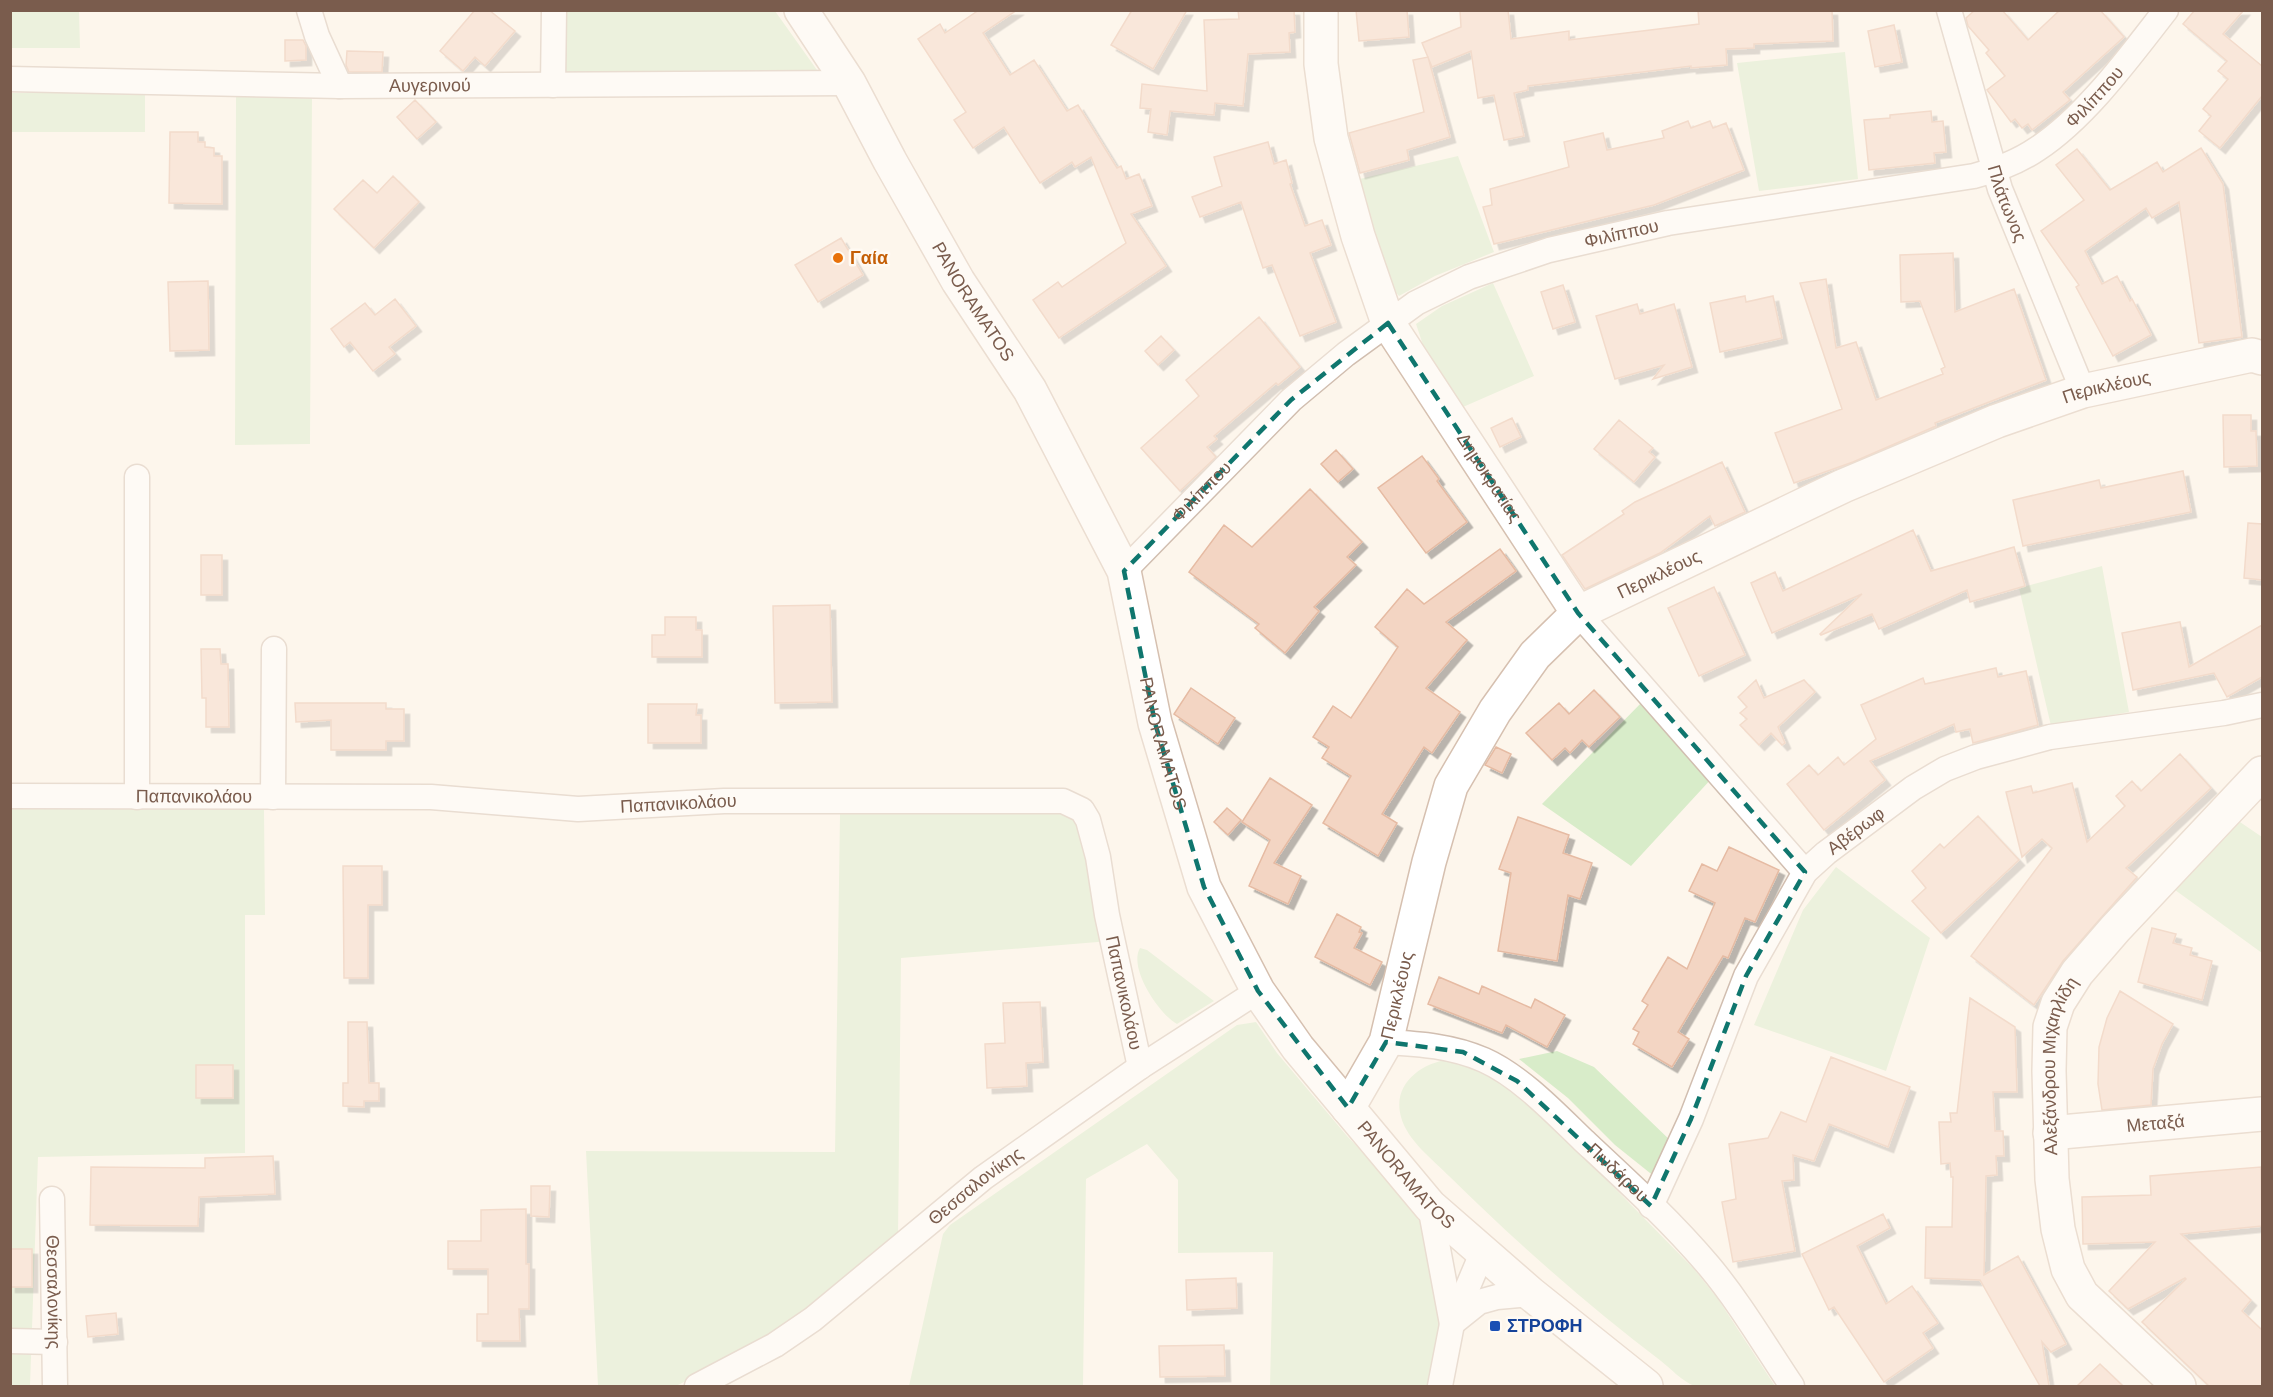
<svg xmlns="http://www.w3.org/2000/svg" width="2273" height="1397" viewBox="0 0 2273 1397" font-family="Helvetica,sans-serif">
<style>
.green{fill:#d8ecc9}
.building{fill:#f3d5c3;stroke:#e6bba3;stroke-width:1.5;filter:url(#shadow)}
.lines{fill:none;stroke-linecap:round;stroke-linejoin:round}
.street-casing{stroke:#d1beb0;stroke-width:27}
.secondary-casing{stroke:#d6c0b0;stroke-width:36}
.street{stroke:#fff;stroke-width:24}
.secondary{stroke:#fff;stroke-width:33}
.marked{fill:none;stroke:#0f766e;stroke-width:4.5;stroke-dasharray:12 8;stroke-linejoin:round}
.food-dot{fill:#e8710a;stroke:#fffaf3;stroke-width:2}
.transit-dot{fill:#1a4fb4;stroke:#fffaf3;stroke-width:2}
.labels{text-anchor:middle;stroke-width:5;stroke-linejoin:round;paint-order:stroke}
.street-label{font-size:18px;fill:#7a5c4d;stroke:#fffaf3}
.food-label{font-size:18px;font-weight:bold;fill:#c56008;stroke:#fffaf3;text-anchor:start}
.transit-label{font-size:18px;font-weight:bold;fill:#164399;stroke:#fffaf3;text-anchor:start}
</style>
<defs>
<filter id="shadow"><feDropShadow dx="5.5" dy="5.5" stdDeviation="0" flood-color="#0004"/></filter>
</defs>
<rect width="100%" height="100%" fill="#fdf6ec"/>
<path class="green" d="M 10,11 L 79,11 L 80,48 L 11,48 Z
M 564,11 L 775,11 L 817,70 L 565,73 Z
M 1845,52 L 1858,179 L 1759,191 L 1737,63 Z
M 11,93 L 145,93 L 145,132 L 11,132 Z
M 236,94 L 312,96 L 310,444 L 235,445 Z
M 1458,156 L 1494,252 L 1435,276 L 1399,296 L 1393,289 L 1351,181 Z
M 1493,283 L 1534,376 L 1463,407 L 1424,348 L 1416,324 L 1442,306 Z
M 2102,566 L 2129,712 L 2051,726 L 2019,588 Z
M 1644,700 L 1713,777 L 1631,866 L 1542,804 Z
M 10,809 L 264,809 L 265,915 L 245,915 L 245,1153 L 38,1157 L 30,1386 L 10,1386 Z
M 1063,812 L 1081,817 L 1110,941 L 901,958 L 898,1238 L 830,1293 L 742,1353 L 676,1386 L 598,1386 L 586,1151 L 835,1152 L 840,814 Z
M 2240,822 L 2262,837 L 2262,953 L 2175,890 Z
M 1836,867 L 1930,938 L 1886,1071 L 1754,1025 L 1803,910 Z
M 1140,948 L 1147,950 L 1214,1001 L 1177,1024 C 1159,1014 1128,968 1140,948 Z
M 1256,1022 L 1277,1053 L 1347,1136 L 1421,1213 L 1445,1325 L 1434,1386 L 1270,1386 L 1273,1252 L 1178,1253 L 1178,1180 L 1147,1144 L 1086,1179 L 1083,1386 L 909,1386 L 943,1234 L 950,1225 L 1237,1025 Z
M 1557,1051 L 1594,1067 L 1673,1143 L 1655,1177 L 1615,1145 L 1568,1098 L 1519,1059 Z
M 1449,1059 L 1480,1065 L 1540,1112 L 1694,1269 L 1718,1299 L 1775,1386 C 1762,1386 1702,1389 1694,1386 C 1682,1381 1671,1369 1661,1361 C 1586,1304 1516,1242 1449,1176 C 1433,1160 1407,1140 1401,1117 C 1392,1084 1420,1064 1449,1059 Z"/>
<path class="building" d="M 475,10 L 489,10 L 515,31 L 485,66 L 475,57 L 463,71 L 440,51 Z
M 979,10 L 1017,10 L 983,33 L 1010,75 L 1034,60 L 1067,111 L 1078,105 L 1117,168 L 1121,166 L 1126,179 L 1139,174 L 1152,206 L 1131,214 L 1166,266 L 1059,338 L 1033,300 L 1058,282 L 1062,287 L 1126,243 L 1091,157 L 1075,167 L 1072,162 L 1040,183 L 1004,127 L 973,148 L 954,120 L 966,112 L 918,39 L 940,24 L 945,33 Z
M 1132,10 L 1187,10 L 1153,69 L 1111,45 Z
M 1238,10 L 1294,10 L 1295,32 L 1289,33 L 1290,52 L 1248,54 L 1243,106 L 1215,103 L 1214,115 L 1170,111 L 1167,135 L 1148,132 L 1151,109 L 1140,108 L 1142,84 L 1207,91 L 1204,20 L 1239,19 Z
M 1356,10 L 1407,10 L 1409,37 L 1359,41 Z
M 1460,10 L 1508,10 L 1511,39 L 1569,31 L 1569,40 L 1699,24 L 1698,10 L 1832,10 L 1833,41 L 1754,44 L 1754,48 L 1726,49 L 1727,65 L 1691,68 L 1691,66 L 1528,86 L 1528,90 L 1514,93 L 1524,136 L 1504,140 L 1494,95 L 1478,98 L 1471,51 L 1432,67 L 1422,43 L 1461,27 Z
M 1975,10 L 2002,10 L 2028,40 L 2060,10 L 2100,10 L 2124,37 L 2063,92 L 2070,100 L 2032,130 L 2028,124 L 2022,128 L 2015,119 L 2011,122 L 1987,90 L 2005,76 L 1986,53 L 1989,50 L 1968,26 L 1966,18 Z
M 2195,10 L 2244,10 L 2223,34 L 2262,66 L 2262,96 L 2220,148 L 2199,131 L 2211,116 L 2203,109 L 2228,79 L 2218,71 L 2227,61 L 2183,24 Z
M 1894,25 L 1902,62 L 1875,67 L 1868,31 Z
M 285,40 L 303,40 L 306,46 L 306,60 L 285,61 Z
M 347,51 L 383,52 L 382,72 L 349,72 L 346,65 Z
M 1428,57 L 1450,137 L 1407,150 L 1409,160 L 1360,173 L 1349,133 L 1424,112 L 1413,60 Z
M 415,100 L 436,122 L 417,139 L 397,117 Z
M 1931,111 L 1932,122 L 1943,121 L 1946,152 L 1934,153 L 1935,163 L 1869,170 L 1864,120 L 1890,118 L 1890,115 Z
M 1688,121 L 1691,128 L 1710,121 L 1713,128 L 1726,123 L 1744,170 L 1654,205 L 1494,244 L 1483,207 L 1492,205 L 1490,189 L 1569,167 L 1564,142 L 1603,133 L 1607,150 L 1664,138 L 1662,131 Z
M 170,132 L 198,132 L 198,142 L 205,142 L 205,147 L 214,148 L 214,156 L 222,156 L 222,204 L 169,203 Z
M 1268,142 L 1274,164 L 1286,160 L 1292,183 L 1290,184 L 1305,226 L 1322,220 L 1331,245 L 1310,253 L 1336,322 L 1300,336 L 1272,265 L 1263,268 L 1241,202 L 1200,217 L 1192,197 L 1222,186 L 1214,157 Z
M 2201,148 L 2223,184 L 2242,337 L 2199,343 L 2179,202 L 2152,218 L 2146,208 L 2085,251 L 2102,284 L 2117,276 L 2130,301 L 2132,299 L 2151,335 L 2113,356 L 2076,287 L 2079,285 L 2041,231 L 2084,200 L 2056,165 L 2077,149 L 2110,190 L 2157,162 L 2163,172 Z
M 393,176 L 419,202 L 374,248 L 334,209 L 363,180 L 377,193 Z
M 841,238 L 863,275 L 818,302 L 795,265 Z
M 1953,253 L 1955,312 L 2014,289 L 2046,380 L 1935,423 L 1936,426 L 1853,462 L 1794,483 L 1775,433 L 1842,409 L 1800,283 L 1826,279 L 1836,348 L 1856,342 L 1876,400 L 1943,374 L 1941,369 L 1945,367 L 1920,301 L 1901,302 L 1900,255 Z
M 208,281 L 209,350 L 170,351 L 168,282 Z
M 1563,285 L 1575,322 L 1553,329 L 1541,292 Z
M 1745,296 L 1746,302 L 1773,296 L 1782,338 L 1720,352 L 1710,303 Z
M 395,299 L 416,326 L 389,347 L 395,354 L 373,371 L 350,342 L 344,347 L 331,329 L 365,303 L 375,315 Z
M 1637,304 L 1640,314 L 1674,304 L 1692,367 L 1653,379 L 1664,365 L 1615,379 L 1596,316 Z
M 1259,317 L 1300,367 L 1278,385 L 1276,383 L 1214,436 L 1217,439 L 1207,447 L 1216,457 L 1180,491 L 1141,448 L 1199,396 L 1186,380 Z
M 1161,336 L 1174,350 L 1158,365 L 1145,351 Z
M 2223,415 L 2251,415 L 2251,431 L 2256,431 L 2257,466 L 2224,467 Z
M 1512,418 L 1521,437 L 1500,447 L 1491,428 Z
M 1619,420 L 1653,448 L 1649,452 L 1655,457 L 1634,482 L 1594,449 Z
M 1336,450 L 1353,469 L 1338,482 L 1321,464 Z
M 1422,456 L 1439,479 L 1437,481 L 1467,522 L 1426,553 L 1378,488 Z
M 1722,462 L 1745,512 L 1715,526 L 1710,516 L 1660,553 L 1585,589 L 1562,555 L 1624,514 L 1622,511 L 1635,502 Z
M 2183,471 L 2191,512 L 2023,546 L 2013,500 L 2099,480 L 2101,488 Z
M 1310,489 L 1362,542 L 1347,557 L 1356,565 L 1314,607 L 1319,611 L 1285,653 L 1255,628 L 1259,624 L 1189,572 L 1224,525 L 1252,547 Z
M 2248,523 L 2262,524 L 2262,580 L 2244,578 Z
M 1913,530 L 1931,571 L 2014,547 L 2025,586 L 1970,602 L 1967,590 L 1879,629 L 1872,614 L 1821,635 L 1820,634 L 1862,594 L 1772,633 L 1751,583 L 1775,572 L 1783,591 Z
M 1500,549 L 1516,571 L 1446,622 L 1467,640 L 1426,688 L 1460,712 L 1432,753 L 1424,747 L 1382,814 L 1397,823 L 1378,856 L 1323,823 L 1351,776 L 1322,758 L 1329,747 L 1313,737 L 1333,706 L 1351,718 L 1398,647 L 1375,627 L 1407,589 L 1424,604 Z
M 201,555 L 222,555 L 222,595 L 201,595 Z
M 1714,587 L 1745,655 L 1699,676 L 1668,608 Z
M 830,605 L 832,702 L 775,703 L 773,606 Z
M 665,617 L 696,617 L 696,630 L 702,630 L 702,657 L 652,657 L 652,635 L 665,635 Z
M 2180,622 L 2189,667 L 2262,625 L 2262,677 L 2227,697 L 2214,673 L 2133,690 L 2122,633 Z
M 201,649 L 220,649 L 221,664 L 228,664 L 229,727 L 206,727 L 206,698 L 202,698 Z
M 1996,668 L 1998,677 L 2026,671 L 2038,725 L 1973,743 L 1970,729 L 1956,732 L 1954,724 L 1870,761 L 1885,780 L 1824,830 L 1787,784 L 1809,765 L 1818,775 L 1838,757 L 1844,765 L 1876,739 L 1861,705 L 1923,678 L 1925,684 Z
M 1756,680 L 1764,698 L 1804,680 L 1815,692 L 1778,727 L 1785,743 L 1782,745 L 1771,733 L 1759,745 L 1740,725 L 1747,719 L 1740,713 L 1747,707 L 1738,697 Z
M 1191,688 L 1235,718 L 1218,744 L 1174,714 Z
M 1594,690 L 1620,717 L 1589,747 L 1582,740 L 1570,753 L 1565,748 L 1552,760 L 1526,733 L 1559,703 L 1569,714 Z
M 295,703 L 386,703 L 386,709 L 404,709 L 404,741 L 386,741 L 386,750 L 331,750 L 331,720 L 296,722 Z
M 648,704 L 697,704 L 696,715 L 701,715 L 701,743 L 648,743 Z
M 1496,747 L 1511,754 L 1502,773 L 1485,765 Z
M 2180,754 L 2211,788 L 2126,868 L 2137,877 L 2063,961 L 2034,1005 L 1971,956 L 2052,848 L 2042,839 L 2022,857 L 2006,792 L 2031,786 L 2033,793 L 2072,783 L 2087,842 L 2125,806 L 2116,796 L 2132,781 L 2141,791 Z
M 1270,778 L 1312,805 L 1274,863 L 1301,876 L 1288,904 L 1249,886 L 1270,840 L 1242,822 Z
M 1227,808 L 1241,820 L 1228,835 L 1214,822 Z
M 1978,816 L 2019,860 L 1941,933 L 1912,901 L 1926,888 L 1912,871 L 1940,844 L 1944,848 Z
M 1518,817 L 1569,835 L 1563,853 L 1592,863 L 1580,899 L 1568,895 L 1557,961 L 1498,951 L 1511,873 L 1499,869 Z
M 1729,847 L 1779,870 L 1755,922 L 1745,918 L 1728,958 L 1723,956 L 1678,1032 L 1689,1039 L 1672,1067 L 1633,1044 L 1639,1032 L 1633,1029 L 1648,1005 L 1642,1001 L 1668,957 L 1687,969 L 1715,903 L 1689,891 L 1702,864 L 1717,871 Z
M 343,866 L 382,866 L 382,905 L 368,905 L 368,978 L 344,978 Z
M 1337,914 L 1361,927 L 1359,932 L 1362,933 L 1354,948 L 1382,962 L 1370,985 L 1315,957 Z
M 2152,928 L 2176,934 L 2173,943 L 2192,948 L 2190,955 L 2212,961 L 2202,1000 L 2138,982 Z
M 1439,977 L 1479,994 L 1482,986 L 1531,1008 L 1535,999 L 1565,1015 L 1547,1047 L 1506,1025 L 1502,1033 L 1428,1004 Z
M 2120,991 L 2173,1024 L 2162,1044 L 2153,1069 L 2151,1105 L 2102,1110 L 2098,1084 L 2099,1047 L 2107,1018 Z
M 1970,998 L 2015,1027 L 2017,1092 L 1993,1092 L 1995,1131 L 2003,1131 L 2004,1156 L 1996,1156 L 1997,1175 L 1986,1176 L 1984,1275 L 2018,1256 L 2066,1344 L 2051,1352 L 2042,1342 L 2049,1386 L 2040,1386 L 1980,1280 L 1925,1278 L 1926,1227 L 1952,1227 L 1953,1177 L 1951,1177 L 1950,1163 L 1941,1164 L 1939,1122 L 1951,1122 L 1950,1113 L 1957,1113 Z
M 1040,1002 L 1043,1062 L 1026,1063 L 1027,1086 L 987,1088 L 985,1044 L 1005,1043 L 1003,1003 Z
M 348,1022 L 367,1022 L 369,1083 L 379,1083 L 379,1101 L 364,1101 L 364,1107 L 343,1106 L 343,1083 L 348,1083 Z
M 1831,1057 L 1910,1087 L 1888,1147 L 1829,1124 L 1814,1161 L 1793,1155 L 1794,1180 L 1782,1181 L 1795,1251 L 1733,1262 L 1722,1202 L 1736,1199 L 1729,1144 L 1768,1138 L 1781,1112 L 1806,1122 Z
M 196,1065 L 233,1065 L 233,1098 L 196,1098 Z
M 273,1156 L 275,1194 L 199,1197 L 198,1226 L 90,1225 L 91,1167 L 205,1168 L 205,1158 Z
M 2261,1167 L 2262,1226 L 2181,1234 L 2251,1300 L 2242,1311 L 2262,1330 L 2262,1386 L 2209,1386 L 2142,1322 L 2186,1279 L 2185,1278 L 2128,1309 L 2109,1291 L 2155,1242 L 2083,1244 L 2082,1197 L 2151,1195 L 2150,1176 Z
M 531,1186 L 550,1186 L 549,1217 L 531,1216 Z
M 526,1209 L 526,1264 L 529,1264 L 529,1309 L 519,1309 L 520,1341 L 477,1341 L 477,1314 L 488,1314 L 488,1269 L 448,1269 L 448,1241 L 481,1241 L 481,1210 Z
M 1883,1214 L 1890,1228 L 1857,1246 L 1886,1304 L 1912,1286 L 1938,1323 L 1923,1333 L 1933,1348 L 1884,1382 L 1834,1307 L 1829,1310 L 1802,1254 Z
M 10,1249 L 32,1249 L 32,1287 L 10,1287 Z
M 1236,1278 L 1237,1308 L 1187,1310 L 1186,1280 Z
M 116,1313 L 118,1334 L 88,1337 L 86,1316 Z
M 1224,1345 L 1225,1376 L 1160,1377 L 1159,1346 Z
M 2100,1364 L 2123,1386 L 2077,1386 Z"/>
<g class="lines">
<g class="street-casing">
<g id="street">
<path d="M 309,10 L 317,36 L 340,86"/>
<path id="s1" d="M 1949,10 L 2000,189 L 2083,391"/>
<path id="s2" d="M 10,79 L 340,86 L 849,83"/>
<path d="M 553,85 L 554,10"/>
<path id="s3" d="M 1124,571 L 1291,400 L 1346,354 L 1416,303 L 1469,277 L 1549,250 L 1668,223 L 1974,176 C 1997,170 2018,162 2037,149 C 2086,117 2130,56 2166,10"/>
<path d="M 1578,613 L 1805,872"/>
<path id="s4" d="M 10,796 L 431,797 L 578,809 L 724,801 L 1063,801 L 1082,810 L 1088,820 L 1098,857 L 1107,915 L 1140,1067"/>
<path d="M 137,797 L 137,477"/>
<path d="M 273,797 L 274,649"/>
<path id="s5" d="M 1386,1042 C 1420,1044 1452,1046 1484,1060 C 1520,1076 1555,1113 1583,1140 C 1626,1180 1671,1221 1709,1266 C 1740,1303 1765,1346 1792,1386"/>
<path id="s6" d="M 52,1199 L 55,1386"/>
<path d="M 1430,1206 L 1452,1324"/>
<path id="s7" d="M 1651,1206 L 1691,1119 L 1746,976 L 1805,872 L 1826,853 L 1913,788 L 1945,769 L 1976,757 L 2050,737 L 2224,713 L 2262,705"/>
<path d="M 1454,1322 L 1479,1302 L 1497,1297 L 1531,1294"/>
<path d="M 10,1341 L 55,1342"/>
<path id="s8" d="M 697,1386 L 775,1345 L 813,1319 L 983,1178 L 1140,1067 L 1258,991"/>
<path d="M 1440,1386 L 1452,1324 L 1483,1251"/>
</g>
</g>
<g class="secondary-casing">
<g id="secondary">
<path id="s9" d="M 801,10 L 849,83 L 890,161 L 958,281 L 1030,390 L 1124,571 L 1155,723 L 1204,887 L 1258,991 L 1298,1048 L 1430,1206 L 1531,1294 L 1646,1386"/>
<path id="s10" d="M 1321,10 L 1321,64 L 1331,138 L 1358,236 L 1388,323 L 1578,613"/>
<path id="s11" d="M 1348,1108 L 1386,1042 L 1429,862 L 1451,786 L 1495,711 L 1535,655 L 1578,613 L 1843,486 L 1997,421 L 2083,391 L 2252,355 L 2262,358"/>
<path id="s12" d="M 2050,1133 L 2262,1114"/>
<path id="s13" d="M 2179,1386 L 2082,1295 L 2068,1269 L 2058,1229 L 2052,1179 L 2049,1071 L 2050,1027 L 2058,1003 L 2077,973 L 2115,929 L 2262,773"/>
</g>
</g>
<use href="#street" class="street"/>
<use href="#secondary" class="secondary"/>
</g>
<path d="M0 0H2273V1397H0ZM 1388,323 L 1578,613 L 1805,872 L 1746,976 L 1691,1119 L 1651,1206 L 1517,1081 L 1463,1052 L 1386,1042 L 1348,1108 L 1258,991 L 1204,887 L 1155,723 L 1124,571 L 1291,400 Z" fill="#fdf6ec" fill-opacity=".55" fill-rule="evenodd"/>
<path class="marked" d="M 1388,323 L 1578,613 L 1805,872 L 1746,976 L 1691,1119 L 1651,1206 L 1517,1081 L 1463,1052 L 1386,1042 L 1348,1108 L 1258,991 L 1204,887 L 1155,723 L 1124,571 L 1291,400 Z"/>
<circle class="food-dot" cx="838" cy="258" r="6"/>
<rect class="transit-dot" x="1489" y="1320" width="12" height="12" rx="3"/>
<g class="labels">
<g class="street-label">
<text dy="6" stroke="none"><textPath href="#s2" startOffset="420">Αυγερινού</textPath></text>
<text dy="6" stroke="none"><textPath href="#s3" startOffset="1119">Φιλίππου</textPath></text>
<text dy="6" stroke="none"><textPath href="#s1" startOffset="202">Πλάτωνος</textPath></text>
<text dy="6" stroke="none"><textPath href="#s3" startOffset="615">Φιλίππου</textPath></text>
<text dy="6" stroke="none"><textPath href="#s9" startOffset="339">PANORAMATOS</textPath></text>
<text dy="6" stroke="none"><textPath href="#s11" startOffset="1132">Περικλέους</textPath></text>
<text dy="6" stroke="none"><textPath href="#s10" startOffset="507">Δημοκρατίας</textPath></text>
<text dy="6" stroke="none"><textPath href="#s3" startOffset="111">Φιλίππου</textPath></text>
<text dy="6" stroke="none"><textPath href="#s11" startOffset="646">Περικλέους</textPath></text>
<text dy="6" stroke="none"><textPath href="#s9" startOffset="825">PANORAMATOS</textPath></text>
<text dy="6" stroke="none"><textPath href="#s4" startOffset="184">Παπανικολάου</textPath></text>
<text dy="6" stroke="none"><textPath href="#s4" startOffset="669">Παπανικολάου</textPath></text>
<text dy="6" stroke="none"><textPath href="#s7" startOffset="434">Αβέρωφ</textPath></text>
<text dy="6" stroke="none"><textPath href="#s4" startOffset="1263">Παπανικολάου</textPath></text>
<text dy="6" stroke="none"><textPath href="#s11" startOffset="124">Περικλέους</textPath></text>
<text dy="6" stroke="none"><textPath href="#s13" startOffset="369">Aλεξάνδρου Mιχαηλίδη</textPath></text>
<text dy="6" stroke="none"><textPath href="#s12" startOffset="106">Μεταξά</textPath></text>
<text dy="6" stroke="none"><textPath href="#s5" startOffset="276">Πινδάρου</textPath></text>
<text dy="6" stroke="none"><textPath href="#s9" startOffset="1328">PANORAMATOS</textPath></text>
<text dy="6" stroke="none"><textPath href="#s8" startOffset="344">Θεσσαλονίκης</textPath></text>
<text dy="6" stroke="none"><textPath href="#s6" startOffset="93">Θεσσαλονίκης</textPath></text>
</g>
<g class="food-label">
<text x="850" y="264">Γαία</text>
</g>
<g class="transit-label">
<text x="1507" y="1332">ΣΤΡΟΦΗ</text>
</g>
</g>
<rect width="2273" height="1397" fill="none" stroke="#7a5c4d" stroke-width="24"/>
</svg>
